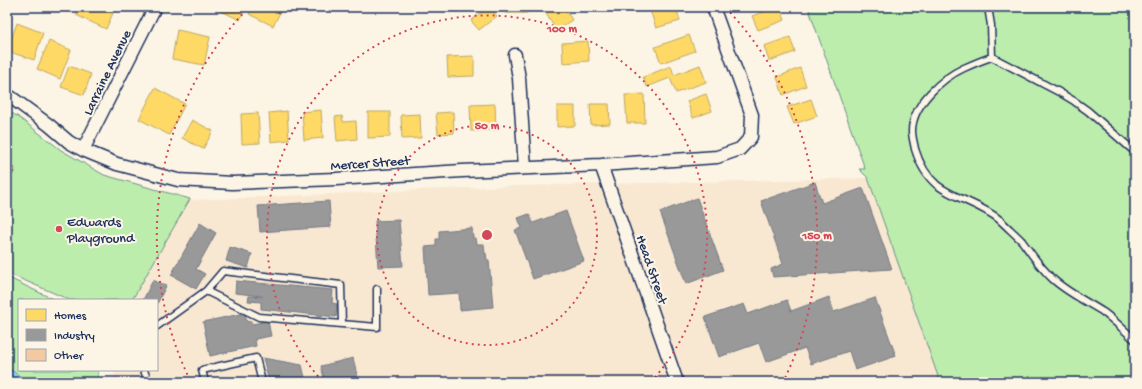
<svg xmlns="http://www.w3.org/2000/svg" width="1142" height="389" viewBox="0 0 1142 389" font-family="'Gochi Hand',sans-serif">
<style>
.built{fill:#f9e8d1}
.green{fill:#bdedad;stroke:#6c8e86}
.water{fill:#96d0f6;stroke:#6590b9}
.homes{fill:#ffd966;stroke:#bba664}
.industry{fill:#999;stroke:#737987}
.building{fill:#f3c9a2;stroke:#1b2f5e}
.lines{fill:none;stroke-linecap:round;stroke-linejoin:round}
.lane-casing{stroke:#1b2f5e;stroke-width:9}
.street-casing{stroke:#1b2f5e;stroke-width:15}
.lane{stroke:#fcf5e5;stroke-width:6}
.street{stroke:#fcf5e5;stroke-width:12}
.ring{fill:none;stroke:#d1495b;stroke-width:2;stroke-dasharray:2 4}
.poi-dot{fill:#d1495b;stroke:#fcf5e5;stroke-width:1.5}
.labels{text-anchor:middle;stroke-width:4;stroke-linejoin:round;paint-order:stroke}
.street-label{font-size:14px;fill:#1b2f5e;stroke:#fcf5e5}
.poi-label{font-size:14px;fill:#1b2f5e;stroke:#fcf5e5;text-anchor:start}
.centre{fill:#d1495b;stroke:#fcf5e5;stroke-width:2}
.ring-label{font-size:12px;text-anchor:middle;font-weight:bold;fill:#d1495b;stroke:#fcf5e5;stroke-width:4;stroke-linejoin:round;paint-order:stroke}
</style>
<rect width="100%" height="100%" fill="#fcf5e5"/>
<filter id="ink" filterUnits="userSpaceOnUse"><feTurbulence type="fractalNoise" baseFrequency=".025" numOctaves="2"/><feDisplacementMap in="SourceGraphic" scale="8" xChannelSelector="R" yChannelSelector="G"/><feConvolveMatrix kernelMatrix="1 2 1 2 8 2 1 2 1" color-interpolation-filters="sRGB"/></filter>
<g filter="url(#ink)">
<path class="built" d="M 868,178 L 940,382 L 114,382 L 114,381 L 115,370 L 157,370 L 157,300 L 132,300 L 190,199 L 195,200 L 510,186 Z"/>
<path class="green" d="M 808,7 L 1135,7 L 1135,382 L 940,382 L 868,178 L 859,169 L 865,169 Z
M 7,111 L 17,116 L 61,150 L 104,175 L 190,199 L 132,300 L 70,300 L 7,273 Z
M 7,277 L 55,300 L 19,300 L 19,370 L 98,370 L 98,382 L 7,382 Z"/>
<path class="water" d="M 7,367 L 28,382 L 7,382 Z"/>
<path class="homes" d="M 80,7 L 100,7 L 113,13 L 106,29 L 76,15 Z
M 216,7 L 246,7 L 240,20 L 215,8 Z
M 253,7 L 283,7 L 273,26 L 249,14 Z
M 487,7 L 489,7 L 497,16 L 479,30 L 471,21 Z
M 505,7 L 527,7 L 527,13 L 505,13 Z
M 554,7 L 570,7 L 566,10 L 572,20 L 556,30 L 545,12 Z
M 661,7 L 676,7 L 680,21 L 656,28 L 650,10 Z
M 777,7 L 780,7 L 785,20 L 758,30 L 752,16 Z
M 17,23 L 43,33 L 34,60 L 7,51 Z
M 177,30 L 210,37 L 204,65 L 172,59 Z
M 689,35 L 695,51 L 661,63 L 655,47 Z
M 790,37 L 795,52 L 769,61 L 764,46 Z
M 49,41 L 71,50 L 60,79 L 37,69 Z
M 588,41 L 589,61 L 563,63 L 562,43 Z
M 474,56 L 474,76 L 448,77 L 447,57 Z
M 700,65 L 706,82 L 676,93 L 670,78 L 647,87 L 643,77 L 671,66 L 674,75 Z
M 69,66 L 91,74 L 84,95 L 61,87 Z
M 800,68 L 806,86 L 783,95 L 777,77 Z
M 155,88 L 185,104 L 169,135 L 139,119 Z
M 644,94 L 645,123 L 627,123 L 625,95 Z
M 706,94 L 712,111 L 693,118 L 687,101 Z
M 811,99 L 817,116 L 794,124 L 787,107 Z
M 495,104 L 496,130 L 471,131 L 470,105 Z
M 590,104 L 609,104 L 610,124 L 591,125 Z
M 557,106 L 575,106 L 575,126 L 557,127 Z
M 321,110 L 323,138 L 304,140 L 302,112 Z
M 287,111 L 289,140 L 271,142 L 269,113 Z
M 368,112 L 390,112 L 390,137 L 368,138 Z
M 453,112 L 454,133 L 438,134 L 436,113 Z
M 258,113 L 260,143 L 242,144 L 241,114 Z
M 420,114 L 421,138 L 402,139 L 401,115 Z
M 342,116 L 343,122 L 356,121 L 357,139 L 337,141 L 335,117 Z
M 192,120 L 213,131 L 203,149 L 182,138 Z"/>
<path class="industry" d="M 815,182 L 822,203 L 863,188 L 892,269 L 773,277 L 771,269 L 783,264 L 761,201 Z
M 697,198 L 723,270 L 686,284 L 660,212 Z
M 329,201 L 331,227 L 260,232 L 258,206 Z
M 566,211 L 584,261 L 533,279 L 515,230 L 522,228 L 518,218 L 529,214 L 533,223 Z
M 399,220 L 403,266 L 378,267 L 375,221 Z
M 200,223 L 216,233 L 196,269 L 205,274 L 196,289 L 171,275 Z
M 472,228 L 473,238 L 476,238 L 477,244 L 484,244 L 485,254 L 486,253 L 487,260 L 489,260 L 493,307 L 460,310 L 459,293 L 428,295 L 425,247 L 436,246 L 436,239 L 439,239 L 439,231 Z
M 230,247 L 252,254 L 248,268 L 226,261 Z
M 153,280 L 166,286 L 157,304 L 157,300 L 143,300 Z
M 236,281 L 333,290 L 332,303 L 337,304 L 336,317 L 261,309 L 261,302 L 248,301 L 249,296 L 262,297 L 262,296 L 235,293 Z
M 829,297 L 834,312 L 875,298 L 896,356 L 855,370 L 849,351 L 811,364 L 805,348 L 766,362 L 759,343 L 719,357 L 705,317 L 744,304 L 748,314 L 787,300 L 791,311 Z
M 245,313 L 247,322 L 251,321 L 252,324 L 268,321 L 271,336 L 255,339 L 256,346 L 210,356 L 203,322 Z
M 263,358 L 302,365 L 306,382 L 269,382 Z
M 353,358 L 359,382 L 325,382 L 321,366 Z"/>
<path class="building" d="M 7,164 L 15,169 L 7,185 Z"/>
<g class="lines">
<g class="lane-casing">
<path id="lane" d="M 988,7 L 991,25 L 992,57 C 982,60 973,64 964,68 C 942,78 912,105 912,131 C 912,137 914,143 915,149 C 919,162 926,176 937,185 C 955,199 981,204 1000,220 C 1007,227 1015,234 1022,241 C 1032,255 1042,270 1055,281 C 1069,293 1087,302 1103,312 C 1114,320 1124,330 1135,340
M 992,57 L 1059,92 L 1074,101 L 1088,111 L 1135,152
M 206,291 L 223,271 L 341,285 L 342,324
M 157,326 L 206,291 L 259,317 L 377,327 L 377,289
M 144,370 L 148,382
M 205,382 L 202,370 L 256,358 L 262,382"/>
</g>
<g class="street-casing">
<path id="street" d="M 515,55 L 519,78 L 525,168
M 7,95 L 12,98 L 49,125 L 69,142 L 83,150 L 117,164 L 178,180 L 232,183 L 336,179 L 462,171 L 601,165 L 717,157 L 740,149 L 751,137 L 752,115 L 713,7
M 83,150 L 155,7
M 601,165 L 677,382"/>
</g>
<use href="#lane" class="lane"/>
<use href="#street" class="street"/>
</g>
</g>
<g class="ring">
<circle cx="487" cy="235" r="110"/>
<path d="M322 381A220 220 0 1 1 652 381"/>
<path d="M190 380A330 330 0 0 1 248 8M726 8A330 330 0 0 1 784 380"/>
</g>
<circle class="poi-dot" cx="59" cy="229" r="4"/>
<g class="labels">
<g class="street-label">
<text transform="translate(106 72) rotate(-64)" y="5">Larraine Avenue</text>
<text transform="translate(370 162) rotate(-4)" y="5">Mercer Street</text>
<text transform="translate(653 269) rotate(71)" y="5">Head Street</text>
</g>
<g class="poi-label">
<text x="67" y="226">Edwards<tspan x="67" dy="16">Playground</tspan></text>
</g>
</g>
<circle cx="487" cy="235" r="6" class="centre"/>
<g class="ring-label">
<text x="562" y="32">100 m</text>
<text x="487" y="129">50 m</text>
<text x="817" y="239">150 m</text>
</g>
<rect width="1142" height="389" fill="none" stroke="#fcf5e5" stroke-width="24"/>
<rect x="12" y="12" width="1118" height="365" fill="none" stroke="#1b2f5e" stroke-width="1.5" filter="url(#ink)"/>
<rect x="18" y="299" width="140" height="72" fill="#fcf5e5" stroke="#a2a6af"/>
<rect x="26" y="309" width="20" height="12" fill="#ffd966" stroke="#a2a6af"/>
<text x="54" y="319" font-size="12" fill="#1b2f5e">Homes</text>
<rect x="26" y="329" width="20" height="12" fill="#999999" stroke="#a2a6af"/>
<text x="54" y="339" font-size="12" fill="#1b2f5e">Industry</text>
<rect x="26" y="349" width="20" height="12" fill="#f3c9a2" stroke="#a2a6af"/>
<text x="54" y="359" font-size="12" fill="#1b2f5e">Other</text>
</svg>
